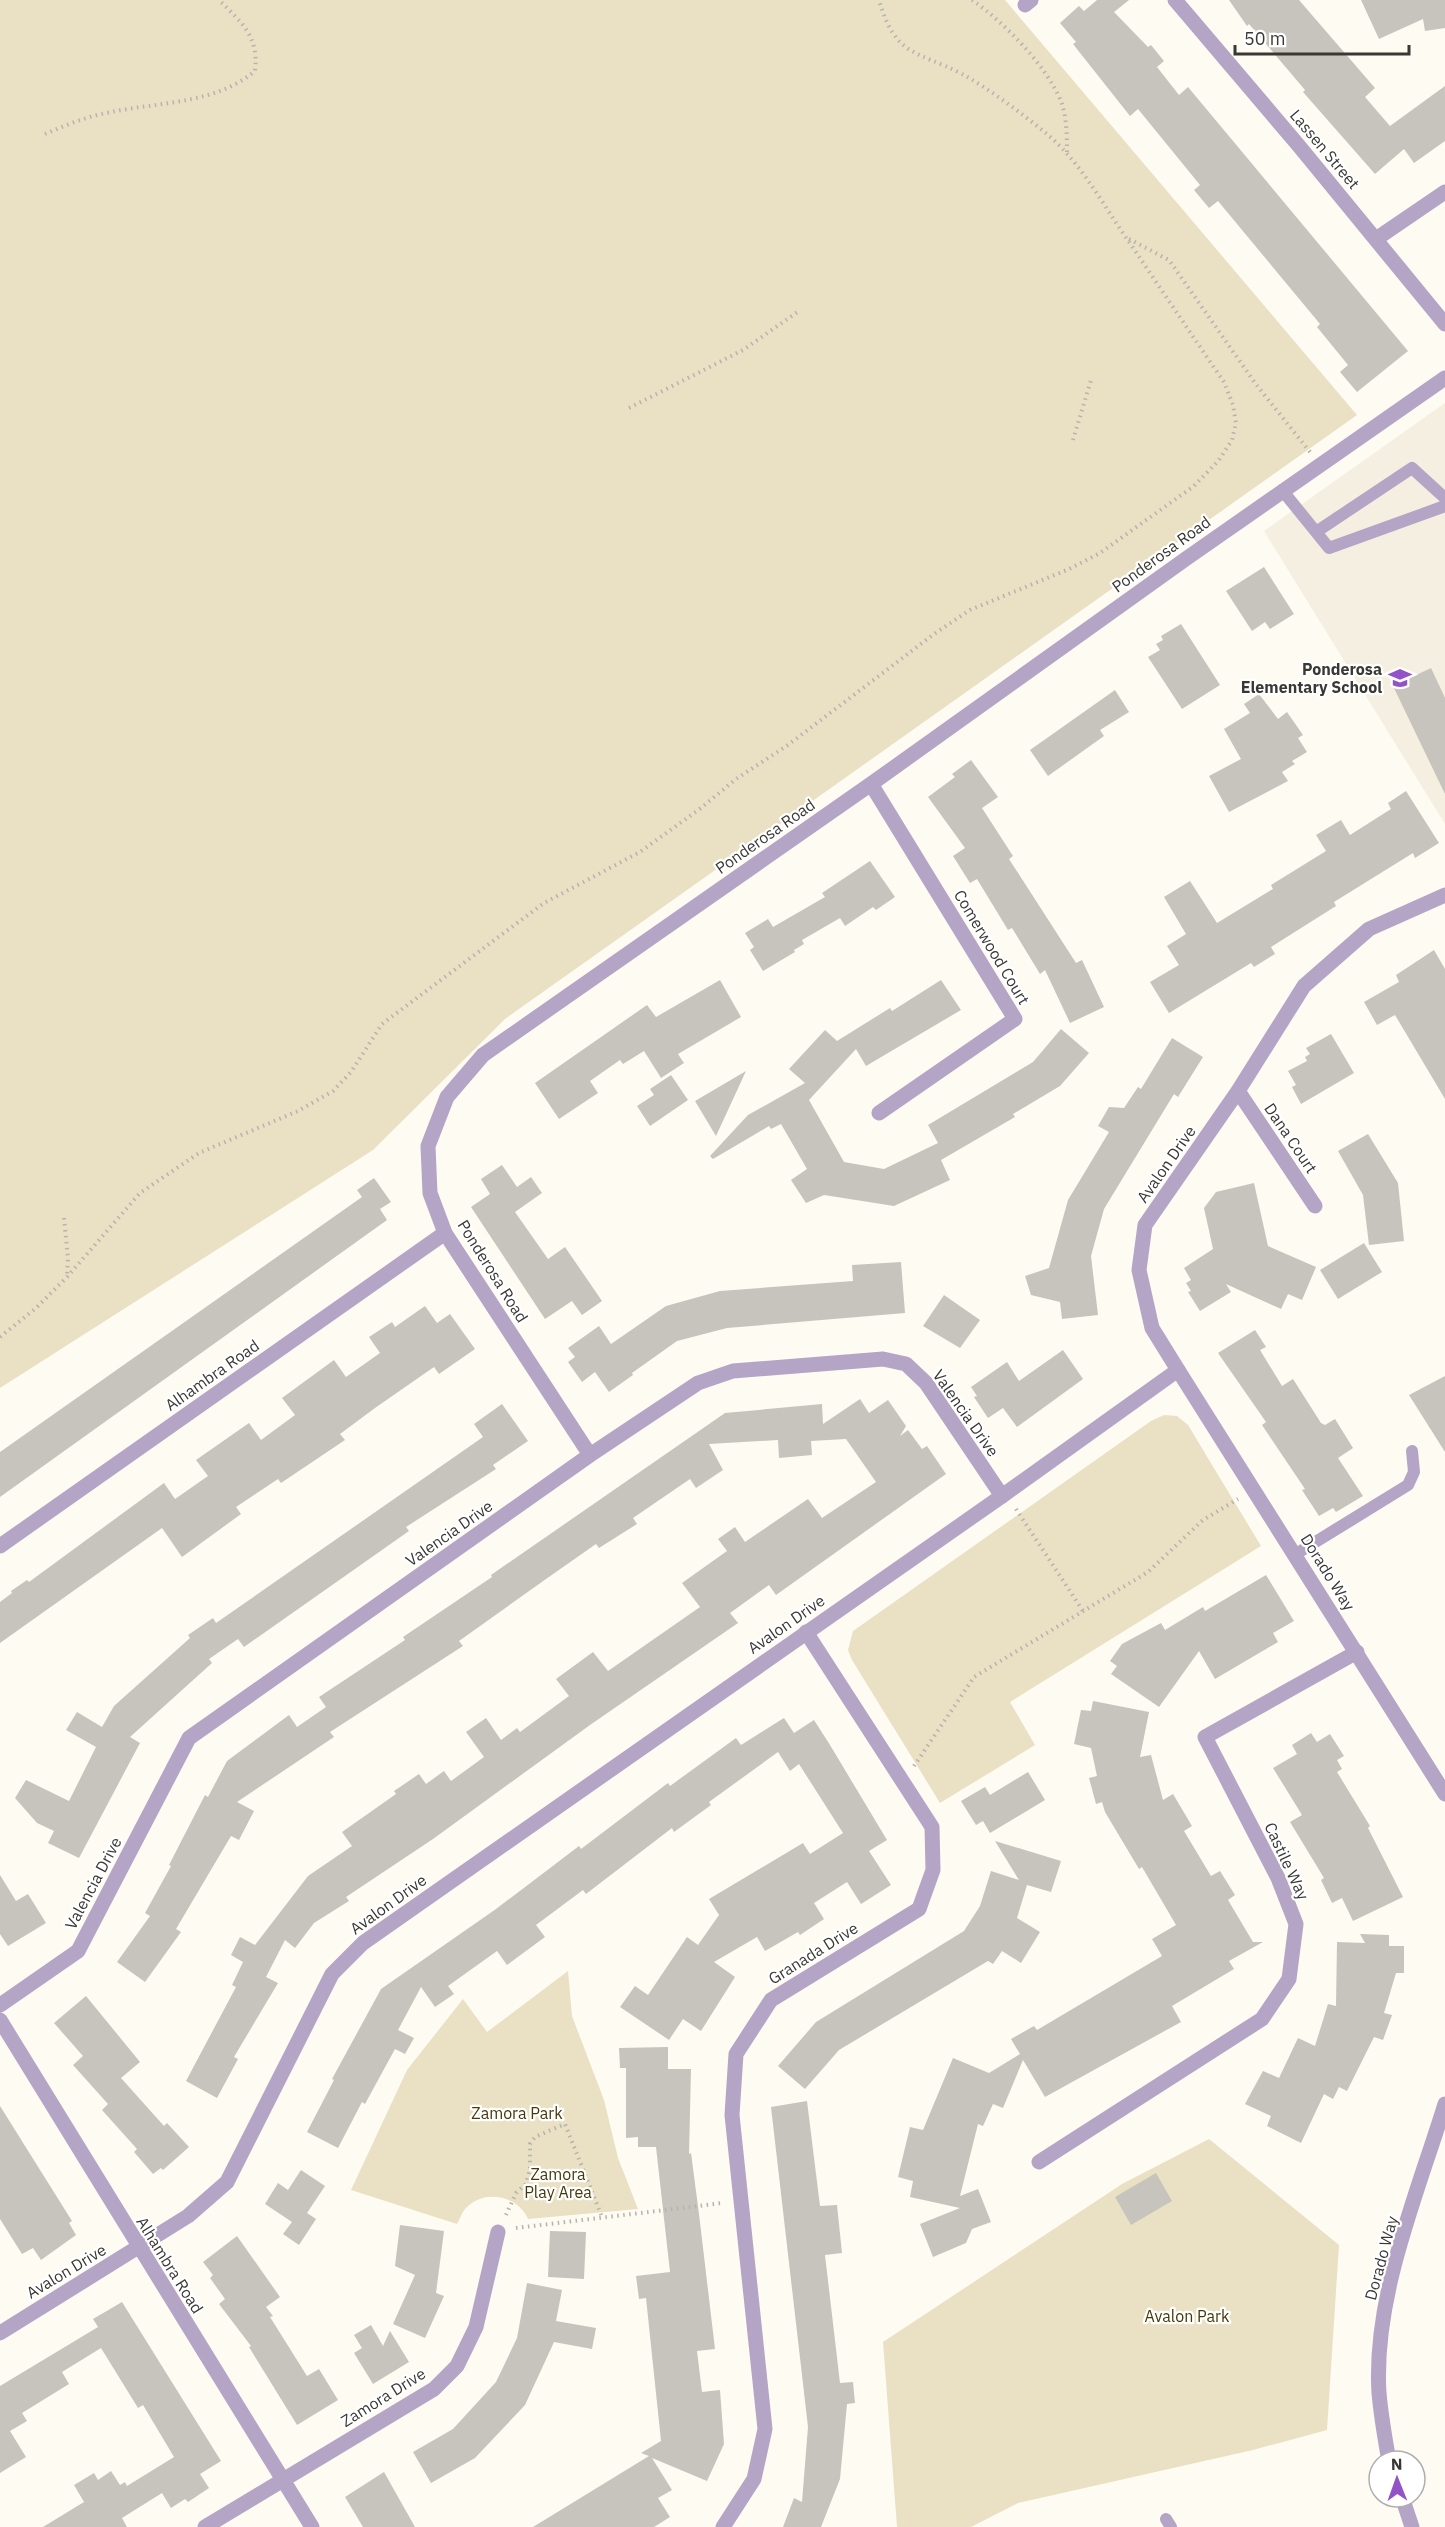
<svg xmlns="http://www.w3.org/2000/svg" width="1445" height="2527" viewBox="0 0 1445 2527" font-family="'IBM Plex Sans',sans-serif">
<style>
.built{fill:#f4efe0}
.green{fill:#eae0c4}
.building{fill:#c6c4bc}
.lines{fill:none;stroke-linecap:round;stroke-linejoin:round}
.path{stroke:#b5b3ad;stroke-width:4;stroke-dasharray:1.5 4.5;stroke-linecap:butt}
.service{stroke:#b4a5c6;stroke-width:12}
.minor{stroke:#b4a5c6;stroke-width:15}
.tertiary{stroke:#b4a5c6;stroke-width:15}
.labels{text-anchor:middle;stroke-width:4.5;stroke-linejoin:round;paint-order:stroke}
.street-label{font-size:16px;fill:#393835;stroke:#fff}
.poi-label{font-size:16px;font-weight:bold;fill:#393835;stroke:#fff;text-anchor:end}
.park-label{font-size:16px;fill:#473808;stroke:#fff}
</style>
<rect width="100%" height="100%" fill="#fefbf3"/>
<path class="built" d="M 1445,403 L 1445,824 L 1264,531 Z"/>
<path class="green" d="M 0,0 L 1005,0 L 1357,415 L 505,1019 L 373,1150 L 0,1388 Z
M 1164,1415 L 1177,1416 L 1188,1425 L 1261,1546 L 1010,1702 L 1035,1745 L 940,1803 L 852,1660 L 848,1650 L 853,1631 L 1151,1421 Z
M 568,1971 L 572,2016 L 604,2100 L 618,2158 L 638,2209 L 528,2219 C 519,2197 486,2188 467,2207 C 462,2211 460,2219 457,2224 L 351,2190 L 407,2070 L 463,1999 L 487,2032 Z
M 1209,2139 L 1339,2245 L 1327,2430 L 1253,2450 L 1018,2503 L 971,2527 L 897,2527 L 883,2342 L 1122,2184 Z"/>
<path class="building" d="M 1097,0 L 1129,0 L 1114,12 L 1148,47 L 1151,45 L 1164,61 L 1157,67 L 1179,95 L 1188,87 L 1408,351 L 1357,392 L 1340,372 L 1348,365 L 1317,327 L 1320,324 L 1218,201 L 1209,208 L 1194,190 L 1200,185 L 1138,109 L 1130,116 L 1073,44 L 1076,42 L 1060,23 L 1079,6 L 1084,11 Z
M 1229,0 L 1299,0 L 1375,88 L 1365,97 L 1390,126 L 1445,86 L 1445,141 L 1414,163 L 1404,149 L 1375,174 L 1303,92 L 1305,90 L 1249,24 L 1247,26 Z
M 1361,0 L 1445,0 L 1445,28 L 1425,31 L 1423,19 L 1379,39 Z
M 1264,567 L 1294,614 L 1270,629 L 1265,622 L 1252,631 L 1226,591 Z
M 1181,624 L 1220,685 L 1182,709 L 1148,657 L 1160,650 L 1156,644 L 1163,640 L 1161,636 Z
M 1431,668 L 1445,698 L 1445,794 L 1393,686 Z
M 1115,690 L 1129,712 L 1100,730 L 1104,736 L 1048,776 L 1030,750 Z
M 1259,694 L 1278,719 L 1287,712 L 1303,735 L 1298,738 L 1307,752 L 1292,761 L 1295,764 L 1282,772 L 1288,781 L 1229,812 L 1209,776 L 1241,759 L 1224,729 L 1250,713 L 1244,704 Z
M 971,760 L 998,797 L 982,808 L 1013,856 L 1009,859 L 1076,963 L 1082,960 L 1104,1007 L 1070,1023 L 1045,970 L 1040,974 L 1012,928 L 1008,930 L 977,879 L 970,883 L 953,856 L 965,848 L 928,797 L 955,777 L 952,774 Z
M 1406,791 L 1439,843 L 1415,858 L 1413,853 L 1334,902 L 1336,906 L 1271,947 L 1275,954 L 1254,967 L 1251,963 L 1169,1013 L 1150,982 L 1179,965 L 1167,946 L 1186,934 L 1164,897 L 1190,881 L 1217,923 L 1273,889 L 1271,885 L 1326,851 L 1316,835 L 1341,820 L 1350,835 L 1391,809 L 1388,803 Z
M 870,861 L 895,897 L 876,910 L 873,907 L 845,926 L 840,918 L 802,940 L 804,944 L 794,950 L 795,952 L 763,971 L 750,950 L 754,947 L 745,933 L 768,919 L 773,927 L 825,897 L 822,893 Z
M 1434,950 L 1445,969 L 1445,1099 L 1395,1015 L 1377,1025 L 1364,1002 L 1399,982 L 1396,975 Z
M 720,980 L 741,1017 L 678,1054 L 684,1063 L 661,1078 L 644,1051 L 623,1064 L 620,1060 L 590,1081 L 598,1093 L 559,1119 L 535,1083 L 647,1005 L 656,1017 Z
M 941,980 L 961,1010 L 866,1066 L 856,1049 L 809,1100 L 844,1162 L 884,1169 L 938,1143 L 928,1125 L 1033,1062 L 1061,1029 L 1089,1053 L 1060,1086 L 1013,1114 L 1015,1117 L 941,1160 L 950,1180 L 894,1206 L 824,1195 L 806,1203 L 791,1180 L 807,1169 L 781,1124 L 771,1129 L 769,1126 L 713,1159 L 710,1156 L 748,1115 L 805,1083 L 789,1069 L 825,1030 L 837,1041 L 890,1008 L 892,1011 Z
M 1331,1034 L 1354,1073 L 1301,1104 L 1292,1087 L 1296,1085 L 1288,1071 L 1307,1061 L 1305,1057 L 1310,1054 L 1306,1048 Z
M 1172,1038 L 1203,1057 L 1178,1097 L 1174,1094 L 1104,1209 L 1091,1256 L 1098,1315 L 1062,1319 L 1060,1302 L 1031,1295 L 1025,1276 L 1049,1268 L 1068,1200 L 1109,1132 L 1098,1126 L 1109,1107 L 1124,1108 L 1138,1087 L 1141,1089 Z
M 746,1071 L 716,1136 L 695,1101 Z
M 671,1075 L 688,1100 L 650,1126 L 637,1106 L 654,1095 L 650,1089 Z
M 1368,1134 L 1398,1183 L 1404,1241 L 1369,1245 L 1363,1195 L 1338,1151 Z
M 502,1165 L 517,1187 L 531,1177 L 542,1193 L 515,1212 L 548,1259 L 565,1247 L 602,1301 L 582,1315 L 572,1301 L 545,1319 L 471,1207 L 490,1194 L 481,1179 Z
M 374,1178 L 391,1202 L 380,1209 L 387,1220 L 0,1497 L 0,1452 L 362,1197 L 357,1190 Z
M 1254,1183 L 1268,1246 L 1316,1267 L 1302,1300 L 1288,1294 L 1281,1309 L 1226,1284 L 1231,1292 L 1200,1311 L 1188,1292 L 1191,1291 L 1186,1283 L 1191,1280 L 1184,1268 L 1213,1249 L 1204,1208 L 1216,1192 Z
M 1364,1243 L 1382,1272 L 1338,1299 L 1320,1270 Z
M 901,1262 L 905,1313 L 727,1328 L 677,1341 L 632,1373 L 633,1375 L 609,1392 L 595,1372 L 582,1382 L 568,1362 L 575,1357 L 568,1348 L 599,1326 L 611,1344 L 666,1306 L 720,1291 L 853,1281 L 852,1265 Z
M 944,1295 L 980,1320 L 960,1348 L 923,1326 Z
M 425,1306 L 437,1323 L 450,1314 L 475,1349 L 439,1374 L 434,1367 L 375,1408 L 340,1434 L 345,1440 L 281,1483 L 278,1479 L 236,1507 L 241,1514 L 182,1557 L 162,1528 L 0,1643 L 0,1602 L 12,1593 L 11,1591 L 27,1580 L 29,1582 L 164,1483 L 175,1499 L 208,1476 L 196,1460 L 249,1423 L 261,1440 L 295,1415 L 282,1398 L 334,1360 L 346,1377 L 380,1353 L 369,1337 L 392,1322 L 395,1327 Z
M 1255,1330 L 1266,1347 L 1260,1350 L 1282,1386 L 1293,1379 L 1321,1423 L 1325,1425 L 1335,1419 L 1353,1448 L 1338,1458 L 1363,1496 L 1336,1512 L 1333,1508 L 1319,1516 L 1302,1490 L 1305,1489 L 1262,1425 L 1266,1422 L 1218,1353 Z
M 1063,1350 L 1083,1379 L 1017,1427 L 1003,1408 L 988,1418 L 974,1397 L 977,1396 L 971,1387 L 1007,1362 L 1019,1381 Z
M 1445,1376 L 1445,1452 L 1409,1395 Z
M 860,1399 L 869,1413 L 888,1400 L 906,1426 L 900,1436 L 908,1430 L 922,1449 L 927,1446 L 946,1474 L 776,1595 L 769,1585 L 730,1613 L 738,1623 L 590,1725 L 433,1839 L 346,1897 L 349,1901 L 314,1923 L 295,1948 L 285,1940 L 266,1977 L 278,1983 L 234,2057 L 238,2059 L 217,2098 L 186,2081 L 236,1987 L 232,1985 L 243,1962 L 231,1955 L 240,1937 L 255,1945 L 308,1876 L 352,1846 L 342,1832 L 396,1794 L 394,1791 L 419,1774 L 426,1784 L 444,1771 L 451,1781 L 484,1757 L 466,1732 L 486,1718 L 501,1740 L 517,1728 L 520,1732 L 569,1696 L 556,1679 L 593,1652 L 608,1671 L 700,1607 L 682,1583 L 727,1551 L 718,1539 L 735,1527 L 745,1542 L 808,1499 L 822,1518 L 876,1482 L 846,1439 L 811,1441 L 812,1455 L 779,1458 L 778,1440 L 709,1444 L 723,1470 L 696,1488 L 690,1479 L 633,1518 L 637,1524 L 599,1548 L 596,1544 L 546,1579 L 459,1641 L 463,1646 L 330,1732 L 334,1737 L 237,1802 L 254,1811 L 239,1840 L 231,1836 L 176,1929 L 181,1932 L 145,1982 L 117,1962 L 150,1916 L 145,1913 L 171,1866 L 169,1865 L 205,1795 L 208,1797 L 227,1761 L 289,1715 L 297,1727 L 326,1707 L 319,1697 L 405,1640 L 403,1637 L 492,1577 L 491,1575 L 725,1413 L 822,1404 L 823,1424 Z
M 502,1404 L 528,1441 L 493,1465 L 496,1469 L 406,1527 L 409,1531 L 244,1647 L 238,1639 L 209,1659 L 212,1663 L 130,1737 L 140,1743 L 79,1858 L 48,1843 L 54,1831 L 37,1823 L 15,1798 L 26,1780 L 69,1801 L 96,1747 L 66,1730 L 77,1712 L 102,1727 L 114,1706 L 190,1638 L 188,1635 L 213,1618 L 216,1623 L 483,1437 L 474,1424 Z
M 1266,1575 L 1294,1621 L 1273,1633 L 1278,1642 L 1215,1679 L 1199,1651 L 1159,1707 L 1111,1674 L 1117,1666 L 1110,1661 L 1122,1644 L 1161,1623 L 1165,1630 L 1203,1607 L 1205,1611 Z
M 1093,1701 L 1149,1712 L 1140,1757 L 1151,1755 L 1163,1800 L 1173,1794 L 1192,1826 L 1184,1831 L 1211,1876 L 1220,1871 L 1235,1895 L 1228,1900 L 1253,1942 L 1263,1942 L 1229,1961 L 1234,1969 L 1172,2006 L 1181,2022 L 1045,2097 L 1023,2060 L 1003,2108 L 993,2104 L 983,2126 L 978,2124 L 960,2196 L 978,2189 L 991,2222 L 972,2229 L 966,2243 L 933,2257 L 920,2224 L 960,2208 L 910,2197 L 913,2181 L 898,2177 L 910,2127 L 923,2130 L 953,2058 L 989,2073 L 1020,2054 L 1011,2039 L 1034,2026 L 1037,2030 L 1162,1956 L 1152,1939 L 1176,1925 L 1142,1867 L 1139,1869 L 1105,1812 L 1102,1802 L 1096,1804 L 1089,1778 L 1097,1776 L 1091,1748 L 1074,1744 L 1081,1710 L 1091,1711 Z
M 784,1718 L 794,1733 L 814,1720 L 830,1745 L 887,1840 L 869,1851 L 891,1885 L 861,1904 L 847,1882 L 814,1903 L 824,1919 L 800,1935 L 798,1932 L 765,1951 L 757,1937 L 714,1962 L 735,1977 L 701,2031 L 683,2019 L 669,2040 L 620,2007 L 635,1986 L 648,1995 L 687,1937 L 698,1945 L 719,1915 L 709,1899 L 803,1843 L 810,1854 L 843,1833 L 799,1764 L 790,1771 L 778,1752 L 709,1802 L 711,1805 L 674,1832 L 672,1828 L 586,1894 L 583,1890 L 536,1925 L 545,1937 L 507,1965 L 497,1951 L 448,1986 L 454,1994 L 435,2007 L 421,1987 L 398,2030 L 414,2038 L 405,2054 L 395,2049 L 365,2104 L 362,2102 L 338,2148 L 307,2132 L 334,2080 L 332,2079 L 381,1989 L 496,1909 L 579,1846 L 581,1849 L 668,1783 L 670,1786 L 736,1738 L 741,1745 Z
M 1311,1733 L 1317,1742 L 1330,1734 L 1344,1756 L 1337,1760 L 1342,1769 L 1337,1772 L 1370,1826 L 1368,1828 L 1403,1897 L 1353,1921 L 1342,1898 L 1332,1903 L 1321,1880 L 1324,1878 L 1290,1822 L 1302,1815 L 1273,1768 L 1297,1754 L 1292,1745 Z
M 1028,1772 L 1045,1800 L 990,1833 L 983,1821 L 976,1825 L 961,1801 L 985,1787 L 990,1795 Z
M 995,1841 L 1061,1861 L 1051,1892 L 1027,1885 L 1017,1918 L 1040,1932 L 1021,1963 L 1002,1951 L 993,1964 L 988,1961 L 839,2050 L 805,2089 L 778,2066 L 816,2022 L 964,1931 L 980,1906 L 991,1871 L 1019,1880 Z
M 0,1875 L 16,1901 L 28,1894 L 46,1923 L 8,1946 L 0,1934 Z
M 1360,1934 L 1389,1935 L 1389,1946 L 1404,1946 L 1404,1973 L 1396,1973 L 1384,2013 L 1392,2015 L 1383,2040 L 1374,2037 L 1347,2091 L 1339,2087 L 1333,2099 L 1324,2094 L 1301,2143 L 1267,2126 L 1271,2116 L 1245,2104 L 1263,2071 L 1279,2078 L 1298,2038 L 1315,2046 L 1328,2004 L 1336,2006 L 1337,1942 L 1365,1943 Z
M 86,1996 L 140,2062 L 121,2078 L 164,2126 L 167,2123 L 189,2147 L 163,2170 L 161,2168 L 153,2174 L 134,2152 L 137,2149 L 102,2110 L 108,2104 L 73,2065 L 83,2056 L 54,2023 Z
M 668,2047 L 668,2069 L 691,2069 L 689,2154 L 691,2153 L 699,2214 L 715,2349 L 697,2351 L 702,2392 L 720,2390 L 724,2444 L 707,2481 L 652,2458 L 672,2490 L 658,2498 L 670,2517 L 654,2527 L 533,2527 L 649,2456 L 641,2453 L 661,2441 L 646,2298 L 639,2299 L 636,2276 L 670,2272 L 656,2147 L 638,2147 L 638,2137 L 626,2138 L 626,2068 L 620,2068 L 619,2048 Z
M 807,2101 L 820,2206 L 837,2205 L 842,2253 L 825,2255 L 840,2383 L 853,2382 L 855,2403 L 847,2404 L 840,2479 L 821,2527 L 783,2527 L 794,2498 L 802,2502 L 808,2427 L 771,2107 Z
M 0,2106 L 72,2221 L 69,2223 L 76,2235 L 41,2260 L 33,2248 L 22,2254 L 0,2219 Z
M 301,2170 L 325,2186 L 307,2213 L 316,2219 L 299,2245 L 283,2234 L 292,2222 L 265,2204 L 278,2183 L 288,2190 Z
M 1156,2173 L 1172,2201 L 1131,2225 L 1115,2197 Z
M 400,2225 L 444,2231 L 436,2293 L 444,2296 L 425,2338 L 393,2324 L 415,2275 L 395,2266 Z
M 550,2231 L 586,2232 L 584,2279 L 548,2277 Z
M 237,2236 L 280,2297 L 266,2307 L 273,2316 L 270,2317 L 307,2376 L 319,2369 L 338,2400 L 297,2425 L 249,2347 L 251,2346 L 219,2304 L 225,2299 L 210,2278 L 213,2275 L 203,2262 Z
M 527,2283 L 562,2290 L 556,2321 L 596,2328 L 592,2349 L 554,2342 L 525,2405 L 475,2458 L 431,2483 L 413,2452 L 453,2429 L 496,2382 L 517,2338 Z
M 122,2302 L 221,2461 L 200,2474 L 209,2488 L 188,2502 L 185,2499 L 171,2508 L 162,2493 L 122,2518 L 127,2527 L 43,2527 L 84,2502 L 74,2485 L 94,2473 L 98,2480 L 111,2471 L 120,2485 L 125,2482 L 127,2486 L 174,2457 L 143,2405 L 138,2408 L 101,2348 L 62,2372 L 69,2384 L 22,2413 L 27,2421 L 10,2431 L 26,2457 L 0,2473 L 0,2386 L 98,2327 L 93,2319 Z
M 371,2325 L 383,2346 L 390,2331 L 409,2362 L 373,2384 L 354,2353 L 362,2348 L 354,2335 Z
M 384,2472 L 415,2527 L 363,2527 L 345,2497 Z"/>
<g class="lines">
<path class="path" d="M 972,0 C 1004,22 1049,68 1062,104 C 1067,120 1067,138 1067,155
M 45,134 C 66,125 88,116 111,112 C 159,102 216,104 255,71 C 259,36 242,23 219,0
M 1129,239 L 1169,260 L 1255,383 L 1310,452
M 629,408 L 743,350 L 799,311
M 1073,440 L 1092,377
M 64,1218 L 68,1258 L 67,1276
M 0,1337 L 36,1308 L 67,1277 L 140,1193 L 199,1153 L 298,1111 L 333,1091 L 351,1072 L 382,1024 L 544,903 L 640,852 L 701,808 L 736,779 L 788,745 L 934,634 L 970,610 L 1069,569 L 1100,553 L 1194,486 L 1219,460 L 1232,440 L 1236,423 L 1233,405 L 1224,382 C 1191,334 1159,286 1127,239 C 1102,203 1081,163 1047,134 C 1021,113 991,90 962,74 C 916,50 896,58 879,0
M 1016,1509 L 1083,1611
M 914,1766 L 974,1677 L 1148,1572 L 1203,1520 L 1238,1499
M 506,2215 L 516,2193 L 526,2184 L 530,2169 L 530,2144 L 535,2137 L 565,2124 L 602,2217
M 516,2228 L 723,2203"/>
<path class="service" d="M 1282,490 L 1329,548 L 1445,506
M 1316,532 L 1412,468 L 1445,498
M 1296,1554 L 1408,1485 L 1414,1472 L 1412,1451
M 1166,2519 L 1171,2527"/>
<path class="minor" d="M 1175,0 L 1299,146 L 1445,324
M 1025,5 L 1031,0
M 1376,239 L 1445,192
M 871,784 L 1015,1019 L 879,1113
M 1238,1091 L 1315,1206
M 1178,1370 L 1152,1328 L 1139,1270 L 1145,1225 L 1238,1091 L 1304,986 L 1369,929 L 1445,895
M 590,1455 L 445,1233 L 430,1193 L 428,1146 L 447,1097 L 483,1055 L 871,784 L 1187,558 L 1445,378
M 0,1546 L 445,1233
M 0,2005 L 78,1951 L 189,1738 L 590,1455 L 698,1383 L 733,1371 L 883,1359 L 906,1364 L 926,1383 L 1002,1496
M 0,2020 L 312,2527
M 1039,2162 L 1262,2019 L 1289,1979 L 1296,1924 L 1278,1878 L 1205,1737 L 1357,1652
M 1389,2461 C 1385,2439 1381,2415 1379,2393 C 1373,2297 1417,2195 1445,2104
M 1402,2497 L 1412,2527
M 205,2527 L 434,2389 L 457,2366 L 476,2327 L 498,2232
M 723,2527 L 754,2479 L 765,2429 L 732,2115 L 736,2054 L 771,2000 L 919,1909 L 933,1870 L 932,1827 L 806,1632"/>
<path class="tertiary" d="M 0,2333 L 188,2216 L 227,2182 L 332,1974 L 363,1943 L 1002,1496 L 1178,1370 L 1445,1794"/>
</g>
<defs>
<g id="school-bare" transform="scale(1.8)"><path d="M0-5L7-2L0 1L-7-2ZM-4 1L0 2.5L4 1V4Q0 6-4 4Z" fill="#9252c8" stroke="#fff" stroke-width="2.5" paint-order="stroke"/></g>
</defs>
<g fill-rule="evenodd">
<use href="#school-bare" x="1400" y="678"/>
</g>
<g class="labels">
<g class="street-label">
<text transform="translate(1325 149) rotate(50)" y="6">Lassen Street</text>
<text transform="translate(1161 554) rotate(-36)" y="6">Ponderosa Road</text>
<text transform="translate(765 836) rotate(-35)" y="6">Ponderosa Road</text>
<text transform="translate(992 947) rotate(59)" y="6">Comerwood Court</text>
<text transform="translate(1291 1138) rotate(56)" y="6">Dana Court</text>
<text transform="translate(1166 1164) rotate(-55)" y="6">Avalon Drive</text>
<text transform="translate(493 1271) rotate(58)" y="6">Ponderosa Road</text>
<text transform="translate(212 1375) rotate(-35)" y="6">Alhambra Road</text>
<text transform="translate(966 1413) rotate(55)" y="6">Valencia Drive</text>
<text transform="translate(449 1533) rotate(-35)" y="6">Valencia Drive</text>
<text transform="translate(1328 1572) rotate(58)" y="6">Dorado Way</text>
<text transform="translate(786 1624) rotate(-35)" y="6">Avalon Drive</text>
<text transform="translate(1287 1861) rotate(65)" y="6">Castile Way</text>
<text transform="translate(93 1883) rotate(-62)" y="6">Valencia Drive</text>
<text transform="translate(388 1904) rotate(-36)" y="6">Avalon Drive</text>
<text transform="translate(813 1953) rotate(-32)" y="6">Granada Drive</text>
<text transform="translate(1381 2258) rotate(-75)" y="6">Dorado Way</text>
<text transform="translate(170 2265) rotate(58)" y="6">Alhambra Road</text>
<text transform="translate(66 2271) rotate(-31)" y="6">Avalon Drive</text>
<text transform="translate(383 2397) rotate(-32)" y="6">Zamora Drive</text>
</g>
<g class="poi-label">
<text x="1382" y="675">Ponderosa<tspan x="1382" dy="18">Elementary School</tspan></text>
</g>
<g class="park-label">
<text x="517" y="2119">Zamora Park</text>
<text x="558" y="2180">Zamora<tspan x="558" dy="18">Play Area</tspan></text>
<text x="1187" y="2322">Avalon Park</text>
</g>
</g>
<g transform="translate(1397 2479) rotate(359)"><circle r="28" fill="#ffffff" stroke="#b0afae" stroke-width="1.5"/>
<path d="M0-4.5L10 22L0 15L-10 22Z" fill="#9252c8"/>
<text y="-9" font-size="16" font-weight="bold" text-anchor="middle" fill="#393835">N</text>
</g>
<path d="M1235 45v9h174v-9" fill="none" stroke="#393835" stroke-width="3"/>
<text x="1244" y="45" font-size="18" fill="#393835" stroke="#ffffff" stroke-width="4.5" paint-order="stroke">50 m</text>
</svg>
